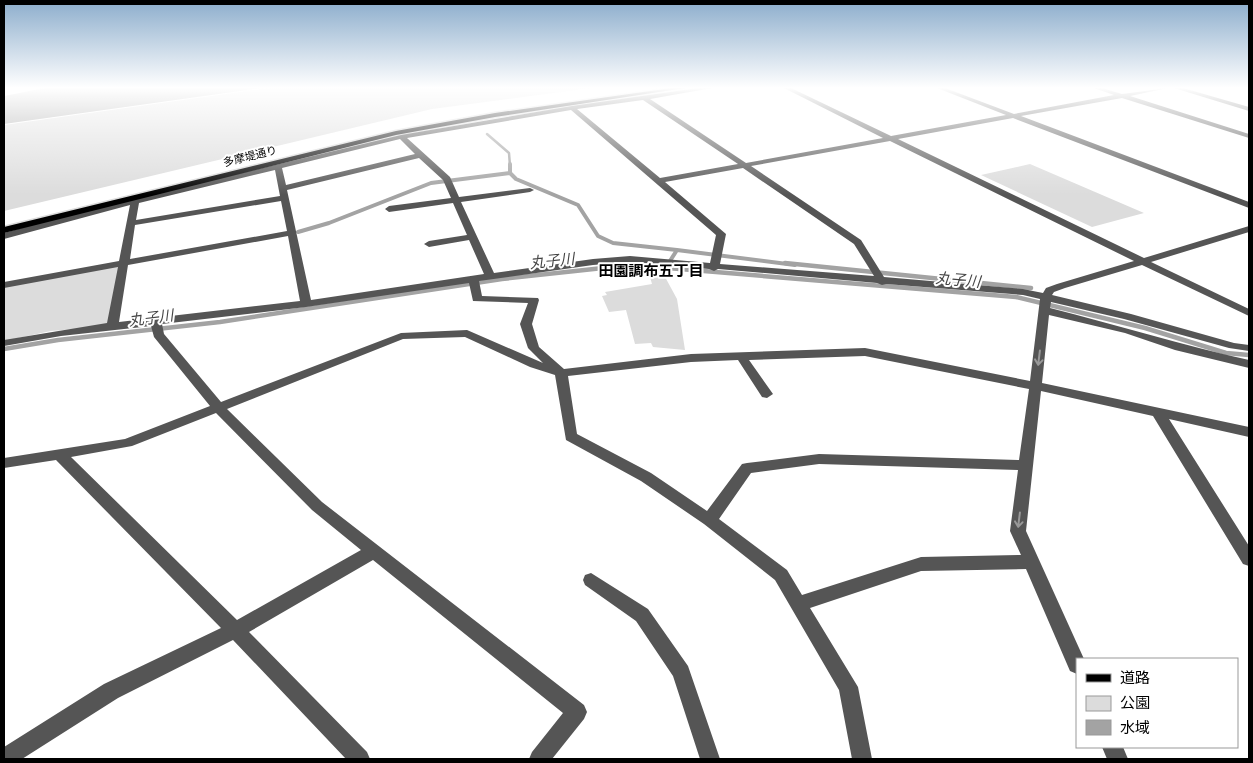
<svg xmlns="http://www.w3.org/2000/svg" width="1253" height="763" viewBox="0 0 1253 763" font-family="'Asap Condensed','Noto Sans JP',sans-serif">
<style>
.green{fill:#dcdcdc}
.water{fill:#a3a3a3}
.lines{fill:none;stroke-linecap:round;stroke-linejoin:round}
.stream-far2{stroke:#a3a3a3;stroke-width:2.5}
.stream-far1{stroke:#a3a3a3;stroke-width:4}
.stream{stroke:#a3a3a3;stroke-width:4.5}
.major-casing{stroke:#dbdbdb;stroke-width:3}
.minor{fill:#555;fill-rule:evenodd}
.major{fill:#000;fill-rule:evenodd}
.oneway{stroke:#999}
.labels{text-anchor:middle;stroke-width:4;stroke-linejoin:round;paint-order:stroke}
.far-street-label{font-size:11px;fill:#000;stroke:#fff}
.water-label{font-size:15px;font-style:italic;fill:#444;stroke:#fff}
.neighbourhood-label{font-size:15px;font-weight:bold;fill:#000;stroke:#fff}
</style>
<rect width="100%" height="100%" fill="#fff"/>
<path class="green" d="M 269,88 L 592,88 L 432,109 L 4,211 L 4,125 Z
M 1030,164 L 1144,213 L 1092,227 L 981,175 Z
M 123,265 L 110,326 L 51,331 L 4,341 L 4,287 Z
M 664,275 L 677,299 L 685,350 L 653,347 L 651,343 L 635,344 L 626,310 L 609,312 L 602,296 L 607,295 L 605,292 L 652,284 L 650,277 Z"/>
<path class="water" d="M 45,88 L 261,88 L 4,124 L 4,96 Z"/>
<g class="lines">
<path class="stream-far2" d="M 487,134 L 509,153 L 510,166"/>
<path class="stream-far1" d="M 510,164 L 510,173 L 516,179 L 578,205 L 598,236 L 613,243 L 677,250 L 668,264
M 298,232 L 329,223 L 431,183 L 510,173
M 677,250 L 795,265"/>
<path class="stream" d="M 785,263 L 1031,288
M 4,349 L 58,340 L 220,322 L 502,279 L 631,265 L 1016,297 L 1145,328 L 1226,353 L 1249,355"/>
<g class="major-casing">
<path id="major" d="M 671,88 L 685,88 L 495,117 L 396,135 L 4,233 L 4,227 L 396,131 L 495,113 Z"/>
</g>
<path class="minor" d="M 698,88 L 712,88 L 650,99 L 746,163 L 883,138 L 784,88 L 791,88 L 891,136 L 1006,115 L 937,88 L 945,88 L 1014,114 L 1114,95 L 1094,88 L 1102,88 L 1122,94 L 1168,88 L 1130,96 L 1249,134 L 1249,138 L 1122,98 L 1021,116 L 1249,202 L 1249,208 L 1013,118 L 898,139 L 1144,258 L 1249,226 L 1249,232 L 1151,262 L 1249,309 L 1249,316 L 1142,265 L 1065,288 L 1054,292 L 1052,295 L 1131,314 L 1234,343 L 1249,345 L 1249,351 L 1229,348 L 1124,319 L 1051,302 L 1050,308 C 1117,325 1182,345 1249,360 L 1249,368 L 1175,350 L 1125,333 L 1049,315 L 1042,383 L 1249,427 L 1249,437 L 1169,419 L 1249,546 L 1249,566 L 1243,564 L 1153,416 L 1041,391 L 1026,531 L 1084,659 L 1077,659 L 1077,674 L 1070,671 L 1026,569 L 921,571 L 810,608 L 858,687 L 872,759 L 852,759 L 839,690 L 775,580 L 704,524 L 641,481 L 566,440 L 555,375 L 530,367 L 465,337 L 403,339 L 227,409 L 322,502 L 584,705 L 587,712 L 584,719 L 552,759 L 529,759 L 532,752 L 563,713 L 373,560 L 249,632 L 367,752 L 370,759 L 346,759 L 233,640 L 118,698 L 22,759 L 4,759 L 4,747 L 104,684 L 221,628 L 56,460 L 4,468 L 4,458 L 125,439 L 210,406 L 154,337 L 151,326 L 61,336 L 4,346 L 4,340 L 107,323 L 118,267 L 4,288 L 4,282 L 119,261 L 130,205 L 4,239 L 4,233 L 70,214 L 401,135 L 572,106 ZM 643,100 L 738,164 L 660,178 L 577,109 ZM 571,110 L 716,235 L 710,263 L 630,256 L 593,259 L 494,273 L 461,202 L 530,192 L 534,190 L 530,188 L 459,197 L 450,177 L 407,138 ZM 400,139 L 415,154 L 286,185 L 282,168 ZM 890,141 L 1134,261 L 1057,284 L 1046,288 L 1043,293 L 1023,289 L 884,277 L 861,240 L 751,166 ZM 419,158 L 443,180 L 451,198 L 389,206 L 385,209 L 389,212 L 453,203 L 467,235 L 429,241 L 424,244 L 429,247 L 469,240 L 484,274 L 311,300 L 287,190 ZM 743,168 L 854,244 L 874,276 L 720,264 L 726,234 L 665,182 ZM 275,170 L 280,196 L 136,220 L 139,203 ZM 281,201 L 287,231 L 130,259 L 135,225 ZM 288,236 L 300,301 L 119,322 L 128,265 ZM 630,262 L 709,269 L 714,271 L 718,269 L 877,283 L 882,285 L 886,284 L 1023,295 L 1040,299 L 1030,381 L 865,348 L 691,354 L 564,369 L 539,347 L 532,324 L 539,300 L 538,298 L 482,296 L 479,281 L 593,265 ZM 469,283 L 473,301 L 528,303 L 520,324 L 528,348 L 543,363 L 467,330 L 401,333 L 221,402 L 164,334 L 162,324 L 306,307 ZM 865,356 L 1029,389 L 1019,460 L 819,454 L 747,463 L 742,464 L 707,511 L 651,473 L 577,434 L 568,376 L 691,362 L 738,360 L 762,397 L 767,398 L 773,394 L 749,360 ZM 216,413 L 312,510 L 361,550 L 237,620 L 71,457 L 132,446 ZM 819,464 L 1018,470 L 1010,531 L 1021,555 L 921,557 L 802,595 L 787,570 L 719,519 L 751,473 Z
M 1174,88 L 1183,88 L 1249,107 L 1249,111 Z
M 591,573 L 648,609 L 688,666 L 720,759 L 700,759 L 673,676 L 636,621 L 585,585 L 583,580 L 585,575 Z
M 1102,747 L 1123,747 L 1128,759 L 1107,759 Z"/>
<use href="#major" class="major"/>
</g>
<defs><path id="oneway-shaft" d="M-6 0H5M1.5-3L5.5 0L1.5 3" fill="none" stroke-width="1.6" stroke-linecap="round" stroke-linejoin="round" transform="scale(1.25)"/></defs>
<g class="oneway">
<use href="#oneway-shaft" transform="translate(1039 358) rotate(97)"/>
<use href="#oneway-shaft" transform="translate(1019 520) rotate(97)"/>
</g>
<linearGradient id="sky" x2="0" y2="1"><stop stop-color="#8cadcc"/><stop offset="0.45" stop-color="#fff"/><stop offset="1" stop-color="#fff" stop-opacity="0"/></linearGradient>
<rect width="1253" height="195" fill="url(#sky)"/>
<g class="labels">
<g class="far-street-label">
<text transform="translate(250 156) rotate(-14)" y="4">多摩堤通り</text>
</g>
<g class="water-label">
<text transform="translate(552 261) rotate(-6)" y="5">丸子川</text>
<text transform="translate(958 280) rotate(5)" y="5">丸子川</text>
<text transform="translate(151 318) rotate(-7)" y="5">丸子川</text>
</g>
<g class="neighbourhood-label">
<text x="651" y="276">田園調布五丁目</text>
</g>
</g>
<rect width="1253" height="763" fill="none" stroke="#000000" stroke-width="10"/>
<rect x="1076" y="658" width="162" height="90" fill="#ffffff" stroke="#999999"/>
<rect x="1086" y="674" width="25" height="8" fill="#000000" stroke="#999999"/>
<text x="1120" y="683" font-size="15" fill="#000000">道路</text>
<rect x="1086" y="696" width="25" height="15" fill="#dcdcdc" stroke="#999999"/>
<text x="1120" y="708" font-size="15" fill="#000000">公園</text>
<rect x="1086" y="720" width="25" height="15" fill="#a3a3a3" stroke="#999999"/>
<text x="1120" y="733" font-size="15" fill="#000000">水域</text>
</svg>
